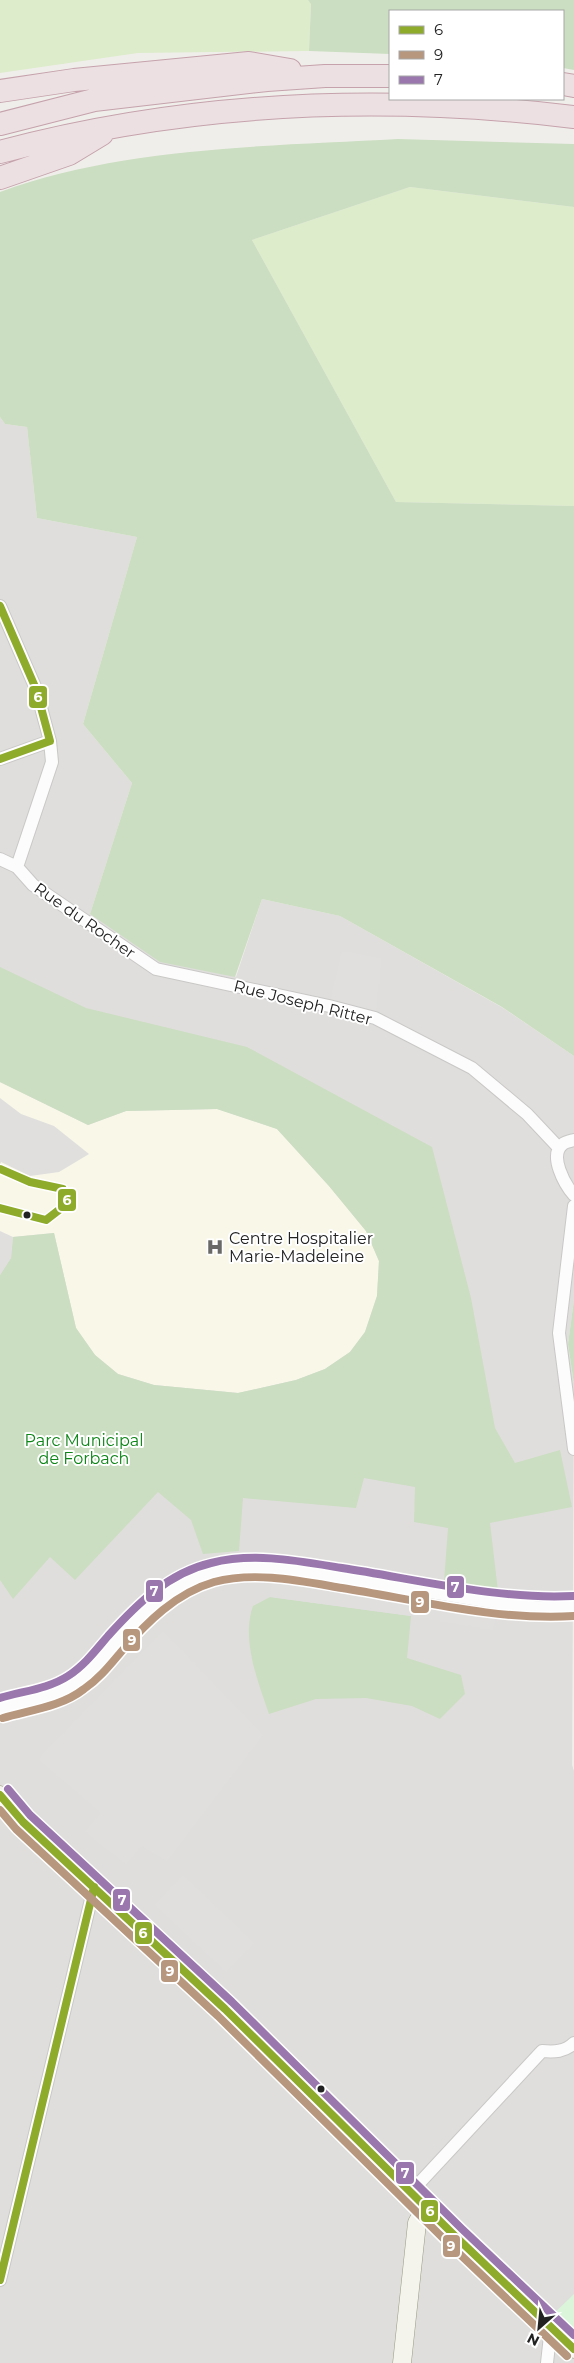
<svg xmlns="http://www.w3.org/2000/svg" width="574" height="2363" viewBox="0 0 574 2363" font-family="Montserrat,sans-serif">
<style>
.residential{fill:#dfdedc}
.education{fill:#f8f7e8}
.grass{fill:#ddeccb}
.forest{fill:#cbdec1}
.park{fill:#daf5da}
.parking{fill:#e0dfde}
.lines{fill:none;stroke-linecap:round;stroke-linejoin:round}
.street-casing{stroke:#c9c8c7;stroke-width:14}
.secondary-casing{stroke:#999a82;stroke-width:19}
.highway-casing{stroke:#c5a2ac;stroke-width:24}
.street{stroke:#fdfcfc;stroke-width:12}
.secondary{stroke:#f4f4ed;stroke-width:18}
.highway{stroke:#ece0e2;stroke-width:22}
.bus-1-casing{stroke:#fff;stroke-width:11}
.bus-2-casing{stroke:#fff;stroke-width:11}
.bus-3-casing{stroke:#fff;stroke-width:11}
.bus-1{stroke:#8fab2c;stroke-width:8}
.bus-2{stroke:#b7977e;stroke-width:8}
.bus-3{stroke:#9a78ae;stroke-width:8}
.bus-dot{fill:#222;stroke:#fff;stroke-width:2}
.labels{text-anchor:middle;stroke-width:4;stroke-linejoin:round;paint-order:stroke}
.street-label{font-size:16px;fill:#222;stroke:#fff}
.poi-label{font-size:16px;fill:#222;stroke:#fff;text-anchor:start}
.park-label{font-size:16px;fill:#0c8416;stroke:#fff}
.line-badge{stroke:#fff;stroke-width:2}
.badge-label{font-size:14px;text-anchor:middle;font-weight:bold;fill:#fff}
</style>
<rect width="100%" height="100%" fill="#f0eeeb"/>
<path class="residential" d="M 0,417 L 5,424 L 27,427 L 37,518 L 137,537 L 83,724 L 132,783 L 90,914 L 236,977 L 262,899 L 340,916 L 503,1008 L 574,1056 L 574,1300 L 568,1344 L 574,1384 L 572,1765 L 574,1771 L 574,2363 L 0,2363 Z"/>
<path class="education" d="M 0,1082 L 88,1125 L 126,1111 L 217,1109 L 277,1129 L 329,1186 L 366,1231 L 379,1261 L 377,1296 L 365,1332 L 350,1352 L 325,1369 L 296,1380 L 238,1393 L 154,1385 L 118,1374 L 95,1355 L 76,1328 L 54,1233 L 13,1237 L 0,1275 Z"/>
<path class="grass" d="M 0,0 L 308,0 L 311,3 L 309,51 L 138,53 L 0,73 Z
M 410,187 L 574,207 L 574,506 L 396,502 L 252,240 Z"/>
<path class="forest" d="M 308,0 L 574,0 L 574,70 L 563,68 L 563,11 L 390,11 L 390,54 L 309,51 L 311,4 Z
M 398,139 L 574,144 L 574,207 L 410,187 L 252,240 L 396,502 L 574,506 L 574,1056 L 502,1007 L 340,916 L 262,899 L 235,977 L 160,962 L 90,914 L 132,783 L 83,724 L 137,537 L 37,518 L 27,427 L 5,424 L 0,417 L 0,192 C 121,147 270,146 398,139 Z
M 0,967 L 86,1008 L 247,1047 L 432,1147 L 471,1298 L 495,1428 L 515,1463 L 560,1450 L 572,1507 L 490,1523 L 498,1591 L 444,1582 L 448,1528 L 414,1522 L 415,1487 L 364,1478 L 356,1508 L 243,1498 L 239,1551 L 203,1554 L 191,1520 L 158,1492 L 75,1580 L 50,1557 L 13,1599 L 0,1580 L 0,1275 L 11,1258 L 13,1237 L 54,1233 L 76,1328 L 95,1355 L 118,1374 L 154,1385 L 238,1393 L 296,1380 L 325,1369 L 350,1352 L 365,1332 L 377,1296 L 379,1261 L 366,1231 L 329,1186 L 277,1129 L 217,1109 L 126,1111 L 88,1125 L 0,1082 Z
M 574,1300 L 574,1384 L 568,1344 Z
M 270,1597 L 411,1616 L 407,1658 L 461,1675 L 465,1694 L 440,1719 L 412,1706 L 366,1698 L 316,1699 L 269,1714 C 258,1682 241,1639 253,1606 Z"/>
<path class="park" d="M 574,2294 L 574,2343 L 548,2319 Z"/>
<path class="parking" d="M 342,951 L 382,959 L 375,1018 L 329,1006 Z
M 0,1098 L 21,1114 L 54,1126 L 89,1154 L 59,1172 L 30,1176 L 1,1162 L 0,1166 Z
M 0,1231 L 13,1237 L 11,1258 L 0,1275 Z
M 273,1568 L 498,1603 L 493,1630 L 411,1616 L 270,1597 Z
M 163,1631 L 263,1735 L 167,1861 L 142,1846 L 126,1864 L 85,1832 L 101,1813 L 38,1759 Z
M 183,1875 L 254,1943 L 226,1972 L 155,1905 Z"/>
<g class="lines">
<g class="street-casing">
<path id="street" d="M 0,606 L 36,689 L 50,741 L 52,762 L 17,867
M 0,759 L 50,741
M 0,859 L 17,867 L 33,885 L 156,969 L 329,1006 L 375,1018 L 472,1068 L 527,1114 L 559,1148
M 574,1140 C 570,1141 565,1142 563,1144 C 548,1155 565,1185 574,1195
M 574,1206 L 559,1333 L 574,1449
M 0,1708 C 23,1701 52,1698 73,1685 C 92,1673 106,1653 121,1637 C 176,1577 206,1563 288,1569 L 498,1603 L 541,1608 L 574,1606
M 411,2192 L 542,2051 C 554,2052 565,2052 574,2043
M 0,2280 L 94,1887
M 547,2363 L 551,2327"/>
</g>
<g class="secondary-casing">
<path id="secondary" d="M 0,1795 L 23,1822 L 225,2009 L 455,2236 L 574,2349
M 402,2363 L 417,2223 L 426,2207"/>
</g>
<g class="highway-casing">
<path id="highway" d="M 563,84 L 574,86
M 0,91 L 74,80 L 249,63 L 290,70
M 0,124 L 94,100 L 267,80 L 325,76 L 390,76
M 0,152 C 187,102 382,94 574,117
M 0,178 L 69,154 L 102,134"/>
</g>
<use href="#street" class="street"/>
<use href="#secondary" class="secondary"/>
<use href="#highway" class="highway"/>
<g class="bus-1-casing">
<path id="bus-1" d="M 0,606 L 36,689 L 50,741 L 0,759
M 0,1169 L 30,1182 L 63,1189 L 68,1203 L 46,1220 L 0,1208
M 0,1795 L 23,1822 L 225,2009 L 455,2236 L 574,2349
M 0,2280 L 94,1887"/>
</g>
<g class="bus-2-casing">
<path id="bus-2" d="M 3,1718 C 30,1710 61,1707 84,1689 C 99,1679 110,1665 121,1652 C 147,1622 176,1593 214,1582 C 255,1571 301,1581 342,1588 C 417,1600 498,1621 574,1616
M 0,1810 L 16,1829 L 218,2016 L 448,2243 L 567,2356"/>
</g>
<g class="bus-3-casing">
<path id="bus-3" d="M 0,1698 C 23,1691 48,1689 68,1676 C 84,1666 96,1650 108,1636 C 136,1605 168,1573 211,1563 C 254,1552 299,1561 342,1568 C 415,1579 500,1600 573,1596
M 8,1789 L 30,1815 L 232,2002 L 462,2229 L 574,2335"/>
</g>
<use href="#bus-1" class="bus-1"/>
<use href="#bus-2" class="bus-2"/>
<use href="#bus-3" class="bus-3"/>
</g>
<defs>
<g id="hospital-bare" transform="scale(1.35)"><path d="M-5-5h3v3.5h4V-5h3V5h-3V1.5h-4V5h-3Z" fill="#6a6968" stroke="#fff" stroke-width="2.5" paint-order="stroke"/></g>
</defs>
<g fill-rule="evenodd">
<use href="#hospital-bare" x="215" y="1247"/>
</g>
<g class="bus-dot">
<circle cx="27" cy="1215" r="4.5"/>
<circle cx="321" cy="2089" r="4.5"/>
</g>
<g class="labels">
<g class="street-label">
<text transform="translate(85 920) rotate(35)" y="6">Rue du Rocher</text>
<text transform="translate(303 1002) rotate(14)" y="6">Rue Joseph Ritter</text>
</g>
<g class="poi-label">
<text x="229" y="1244">Centre Hospitalier<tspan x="229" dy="18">Marie-Madeleine</tspan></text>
</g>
<g class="park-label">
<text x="84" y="1446">Parc Municipal<tspan x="84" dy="18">de Forbach</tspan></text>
</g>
</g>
<g class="line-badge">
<rect x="28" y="685" width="20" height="24" rx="5" fill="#8fab2c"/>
<rect x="57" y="1188" width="20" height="24" rx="5" fill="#8fab2c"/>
<rect x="446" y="1575" width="19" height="24" rx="5" fill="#9a78ae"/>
<rect x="145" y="1579" width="19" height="24" rx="5" fill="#9a78ae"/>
<rect x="410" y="1590" width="20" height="24" rx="5" fill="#b7977e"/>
<rect x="122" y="1628" width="19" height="24" rx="5" fill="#b7977e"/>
<rect x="112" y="1888" width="19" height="24" rx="5" fill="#9a78ae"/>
<rect x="134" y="1921" width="19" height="24" rx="5" fill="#8fab2c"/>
<rect x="160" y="1959" width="19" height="24" rx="5" fill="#b7977e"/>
<rect x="395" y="2161" width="20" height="24" rx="5" fill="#9a78ae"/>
<rect x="420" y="2199" width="19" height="24" rx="5" fill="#8fab2c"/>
<rect x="442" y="2234" width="19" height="24" rx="5" fill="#b7977e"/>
</g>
<g class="badge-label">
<text x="38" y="702">6</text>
<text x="67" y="1205">6</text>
<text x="455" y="1592">7</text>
<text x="154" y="1596">7</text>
<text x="420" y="1607">9</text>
<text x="132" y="1645">9</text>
<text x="122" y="1905">7</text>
<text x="143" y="1938">6</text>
<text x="170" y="1976">9</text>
<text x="405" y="2178">7</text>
<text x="430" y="2216">6</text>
<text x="451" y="2251">9</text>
</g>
<rect x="389" y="10" width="175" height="90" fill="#ffffff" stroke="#a7a7a7"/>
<rect x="399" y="26" width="25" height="8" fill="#8fab2c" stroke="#a7a7a7"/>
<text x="434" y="35" font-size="15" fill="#222222">6</text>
<rect x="399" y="51" width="25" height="8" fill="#b7977e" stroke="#a7a7a7"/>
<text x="434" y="60" font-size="15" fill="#222222">9</text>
<rect x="399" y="76" width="25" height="8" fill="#9a78ae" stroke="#a7a7a7"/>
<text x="434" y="85" font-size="15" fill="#222222">7</text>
<g transform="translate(539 2328) rotate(207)" stroke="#ffffff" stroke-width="4" paint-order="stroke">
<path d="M0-4L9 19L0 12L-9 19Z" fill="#222222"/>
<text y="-8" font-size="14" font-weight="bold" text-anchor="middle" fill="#222222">N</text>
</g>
</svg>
